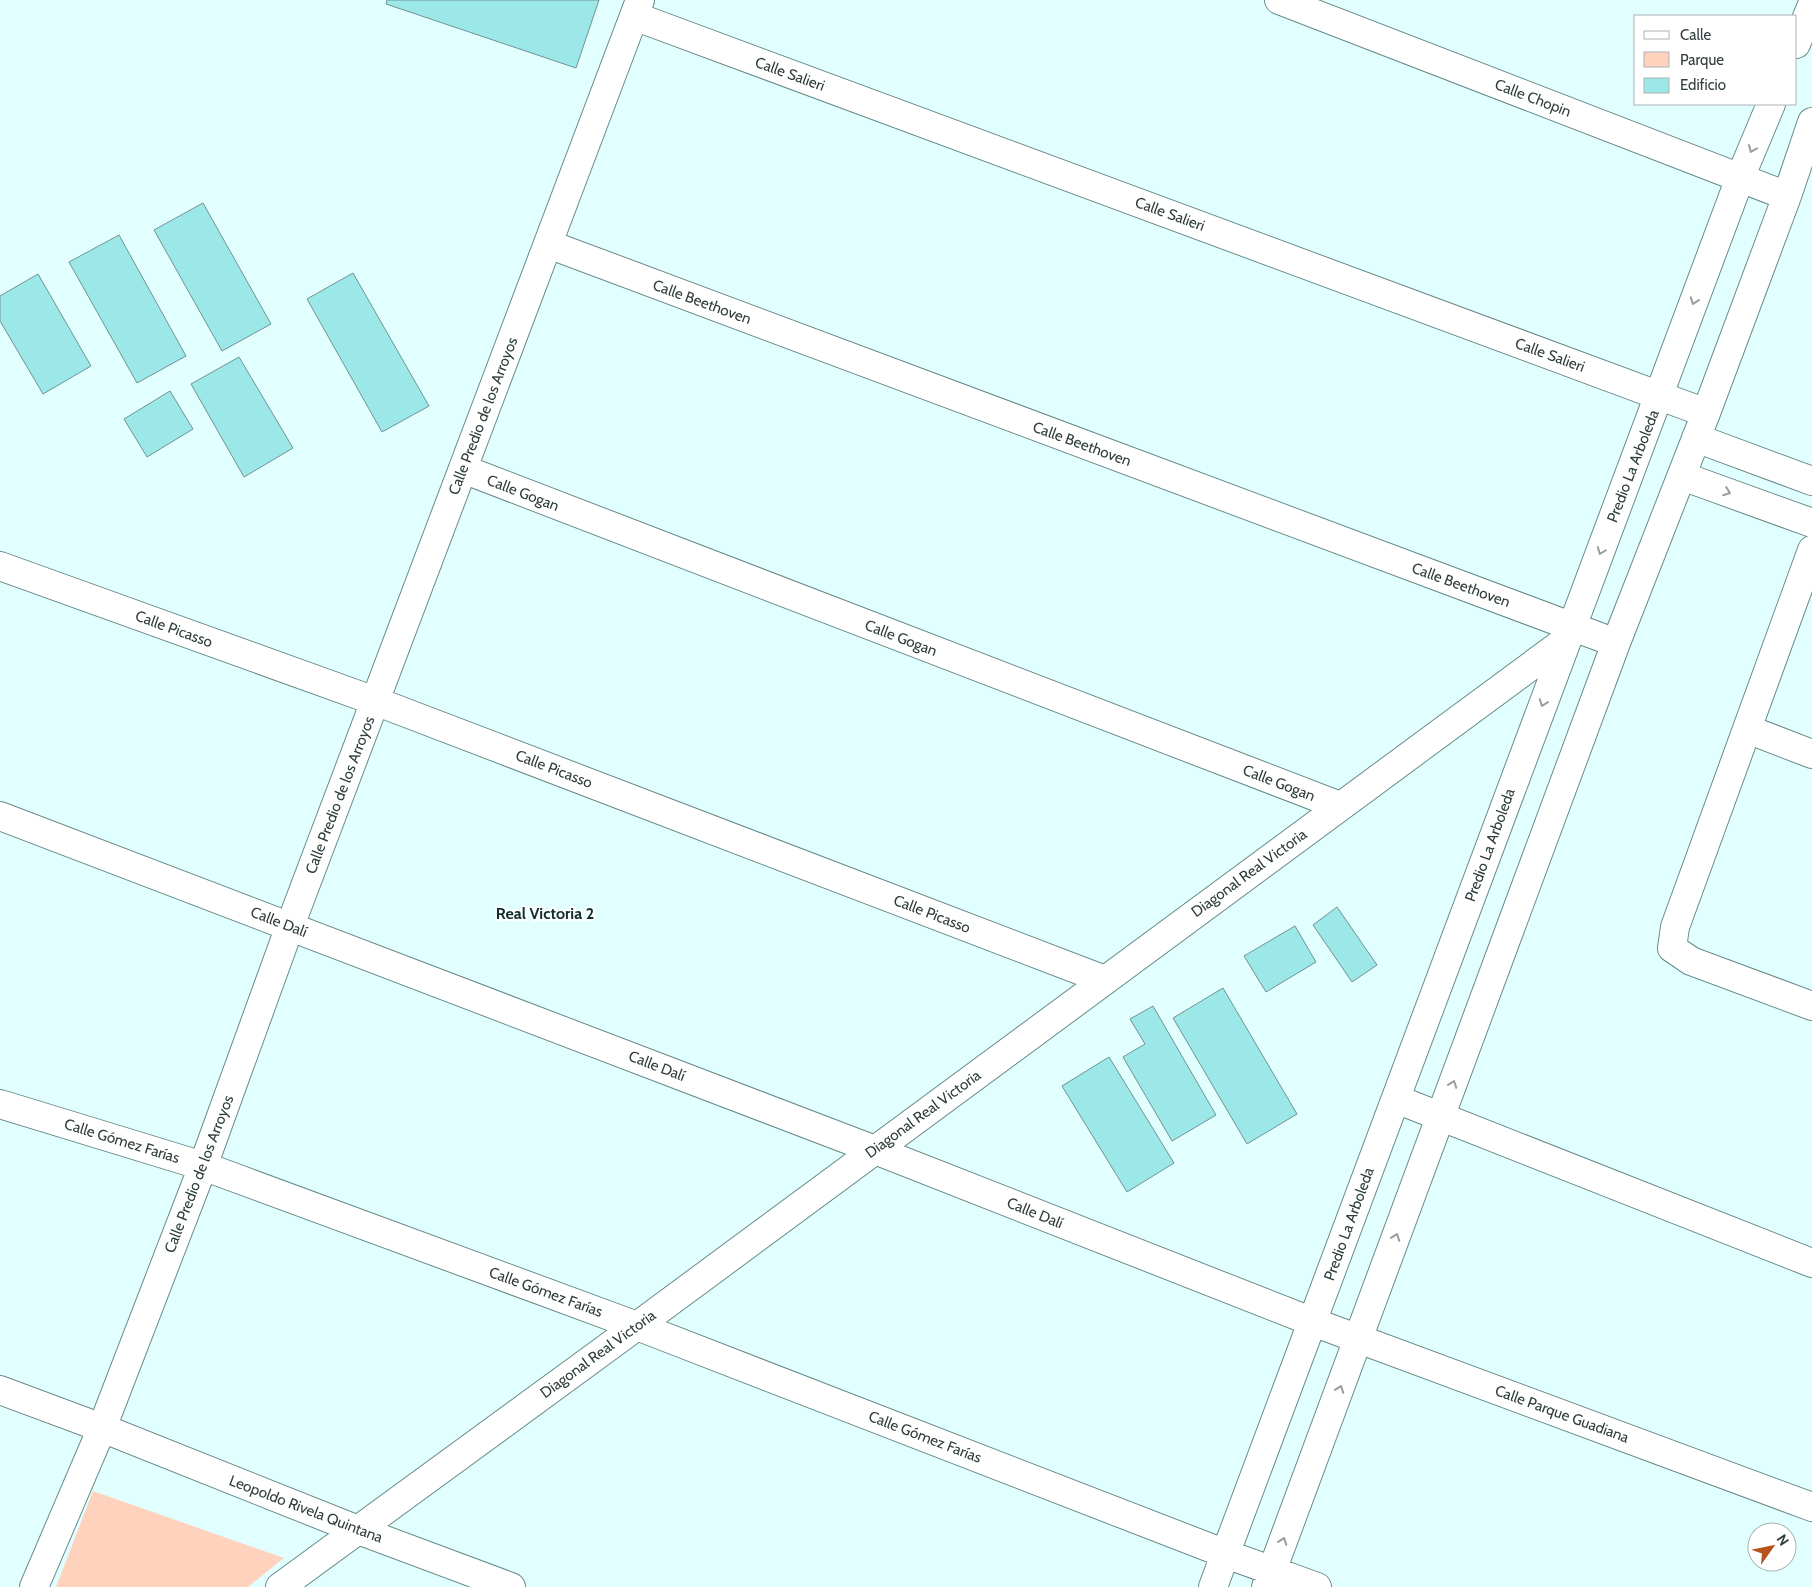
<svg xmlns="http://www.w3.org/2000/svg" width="1812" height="1587" viewBox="0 0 1812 1587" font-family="Cabin,sans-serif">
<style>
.green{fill:#ffd2be}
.building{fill:#9ce8e8;stroke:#719292}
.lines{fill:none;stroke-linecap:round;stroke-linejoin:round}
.street-casing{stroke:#6a8b8b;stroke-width:30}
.street{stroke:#fff;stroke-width:28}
.oneway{stroke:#989e9e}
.labels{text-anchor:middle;stroke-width:4;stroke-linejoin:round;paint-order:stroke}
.street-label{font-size:15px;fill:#303e3e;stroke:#fff}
.neighbourhood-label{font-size:16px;font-weight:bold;fill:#103030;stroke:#fff}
</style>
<rect width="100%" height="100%" fill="#e2ffff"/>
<path class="green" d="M 93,1491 L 284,1558 L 248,1587 L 56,1587 Z"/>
<path class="building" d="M 387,0 L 599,0 L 576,68 L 386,4 Z
M 203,203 L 271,324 L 222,351 L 154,230 Z
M 119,235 L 186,356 L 137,383 L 69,262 Z
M 353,273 L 429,406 L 382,432 L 307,299 Z
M 38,274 L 91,366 L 43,394 L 0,321 L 0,296 Z
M 239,357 L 293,448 L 244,477 L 191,384 Z
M 170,391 L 193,429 L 147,457 L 124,419 Z
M 1337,907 L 1377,965 L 1352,982 L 1313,925 Z
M 1295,926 L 1316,962 L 1266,992 L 1244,956 Z
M 1223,988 L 1297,1114 L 1247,1144 L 1173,1018 Z
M 1153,1006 L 1216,1115 L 1172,1141 L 1123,1057 L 1145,1044 L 1130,1019 Z
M 1109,1057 L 1174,1163 L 1127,1192 L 1062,1086 Z"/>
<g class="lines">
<g class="street-casing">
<path id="street" d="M 1279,0 L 1787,196
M 634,16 L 1706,413
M 1796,44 L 1812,5
M 548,244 L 1616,643
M 1696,438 L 1812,481
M 463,469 L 1340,806
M 1682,476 L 1812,523
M 1812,550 L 1675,927 L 1672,948 L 1691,961 L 1812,1006
M 0,566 L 375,701 L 1105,980
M 1747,729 L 1812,754
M 0,816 L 875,1150 L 1313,1322 L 1812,1507
M 1396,1099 L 1812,1263
M 0,1104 L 203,1166 L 637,1326 L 1226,1554 L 1317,1587
M 0,1390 L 102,1428 L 358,1530 L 511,1587
M 34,1587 L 102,1428 L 203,1166 L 290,926 L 640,0
M 280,1587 L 637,1326 L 1566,640
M 1213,1587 L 1740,178 L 1771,104
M 1266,1587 L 1616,643 L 1706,413 L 1787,196 L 1812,122"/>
</g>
<use href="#street" class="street"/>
</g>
<defs><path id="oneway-chevron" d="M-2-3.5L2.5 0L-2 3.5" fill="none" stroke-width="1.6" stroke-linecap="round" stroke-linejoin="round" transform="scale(1.25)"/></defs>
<g class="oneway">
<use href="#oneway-chevron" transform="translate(1752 149) rotate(113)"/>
<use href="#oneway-chevron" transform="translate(1694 301) rotate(110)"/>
<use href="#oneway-chevron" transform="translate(1727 492) rotate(20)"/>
<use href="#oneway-chevron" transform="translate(1601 551) rotate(111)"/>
<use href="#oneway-chevron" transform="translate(1543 703) rotate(110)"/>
<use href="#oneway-chevron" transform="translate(1453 1084) rotate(-70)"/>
<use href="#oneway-chevron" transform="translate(1396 1237) rotate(-70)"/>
<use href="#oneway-chevron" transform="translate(1340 1389) rotate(-70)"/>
<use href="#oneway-chevron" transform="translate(1283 1541) rotate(-70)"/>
</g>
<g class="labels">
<g class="street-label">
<text transform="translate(790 74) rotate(20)" y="5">Calle Salieri</text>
<text transform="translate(1533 98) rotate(21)" y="5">Calle Chopin</text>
<text transform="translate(1170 214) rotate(20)" y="5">Calle Salieri</text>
<text transform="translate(702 302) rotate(20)" y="5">Calle Beethoven</text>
<text transform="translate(1550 355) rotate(20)" y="5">Calle Salieri</text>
<text transform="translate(483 416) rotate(-69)" y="5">Calle Predio de los Arroyos</text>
<text transform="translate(1082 444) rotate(20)" y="5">Calle Beethoven</text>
<text transform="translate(1633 466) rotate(-69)" y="5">Predio La Arboleda</text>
<text transform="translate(523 493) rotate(21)" y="5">Calle Gogan</text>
<text transform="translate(1461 585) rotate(20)" y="5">Calle Beethoven</text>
<text transform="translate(174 629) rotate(20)" y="5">Calle Picasso</text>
<text transform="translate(901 638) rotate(21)" y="5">Calle Gogan</text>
<text transform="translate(554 769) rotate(21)" y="5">Calle Picasso</text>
<text transform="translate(1279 783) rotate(21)" y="5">Calle Gogan</text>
<text transform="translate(340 795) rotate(-69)" y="5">Calle Predio de los Arroyos</text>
<text transform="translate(1490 845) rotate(-70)" y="5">Predio La Arboleda</text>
<text transform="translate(1249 873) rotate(-36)" y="5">Diagonal Real Victoria</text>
<text transform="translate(932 914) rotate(21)" y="5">Calle Picasso</text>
<text transform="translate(279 922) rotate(21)" y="5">Calle Dalí</text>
<text transform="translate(657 1066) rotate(21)" y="5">Calle Dalí</text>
<text transform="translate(923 1114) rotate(-36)" y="5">Diagonal Real Victoria</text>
<text transform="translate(122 1141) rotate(17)" y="5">Calle Gómez Farías</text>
<text transform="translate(199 1174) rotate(-69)" y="5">Calle Predio de los Arroyos</text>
<text transform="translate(1035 1213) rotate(22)" y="5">Calle Dalí</text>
<text transform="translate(1349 1224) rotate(-70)" y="5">Predio La Arboleda</text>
<text transform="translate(546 1292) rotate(20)" y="5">Calle Gómez Farías</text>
<text transform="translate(598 1354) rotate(-36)" y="5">Diagonal Real Victoria</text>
<text transform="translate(1562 1414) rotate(20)" y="5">Calle Parque Guadiana</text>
<text transform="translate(925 1437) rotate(21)" y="5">Calle Gómez Farías</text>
<text transform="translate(306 1509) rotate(21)" y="5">Leopoldo Rivela Quintana</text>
</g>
<g class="neighbourhood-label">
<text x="545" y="919">Real Victoria 2</text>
</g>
</g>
<rect x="1634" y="15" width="162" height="90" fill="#ffffff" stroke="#acb2b2"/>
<rect x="1644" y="31" width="25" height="8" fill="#ffffff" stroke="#acb2b2"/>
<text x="1680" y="40" font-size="15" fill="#303e3e">Calle</text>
<rect x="1644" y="52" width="25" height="15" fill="#ffd2be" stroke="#acb2b2"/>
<text x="1680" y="65" font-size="15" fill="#303e3e">Parque</text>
<rect x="1644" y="78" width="25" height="15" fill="#9ce8e8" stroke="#acb2b2"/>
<text x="1680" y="90" font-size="15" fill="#303e3e">Edificio</text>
<g transform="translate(1772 1547) rotate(57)"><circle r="24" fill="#ffffff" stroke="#acb2b2"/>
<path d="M0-4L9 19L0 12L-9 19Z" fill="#b7541c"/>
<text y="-8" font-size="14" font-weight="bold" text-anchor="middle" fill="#303e3e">N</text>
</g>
</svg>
